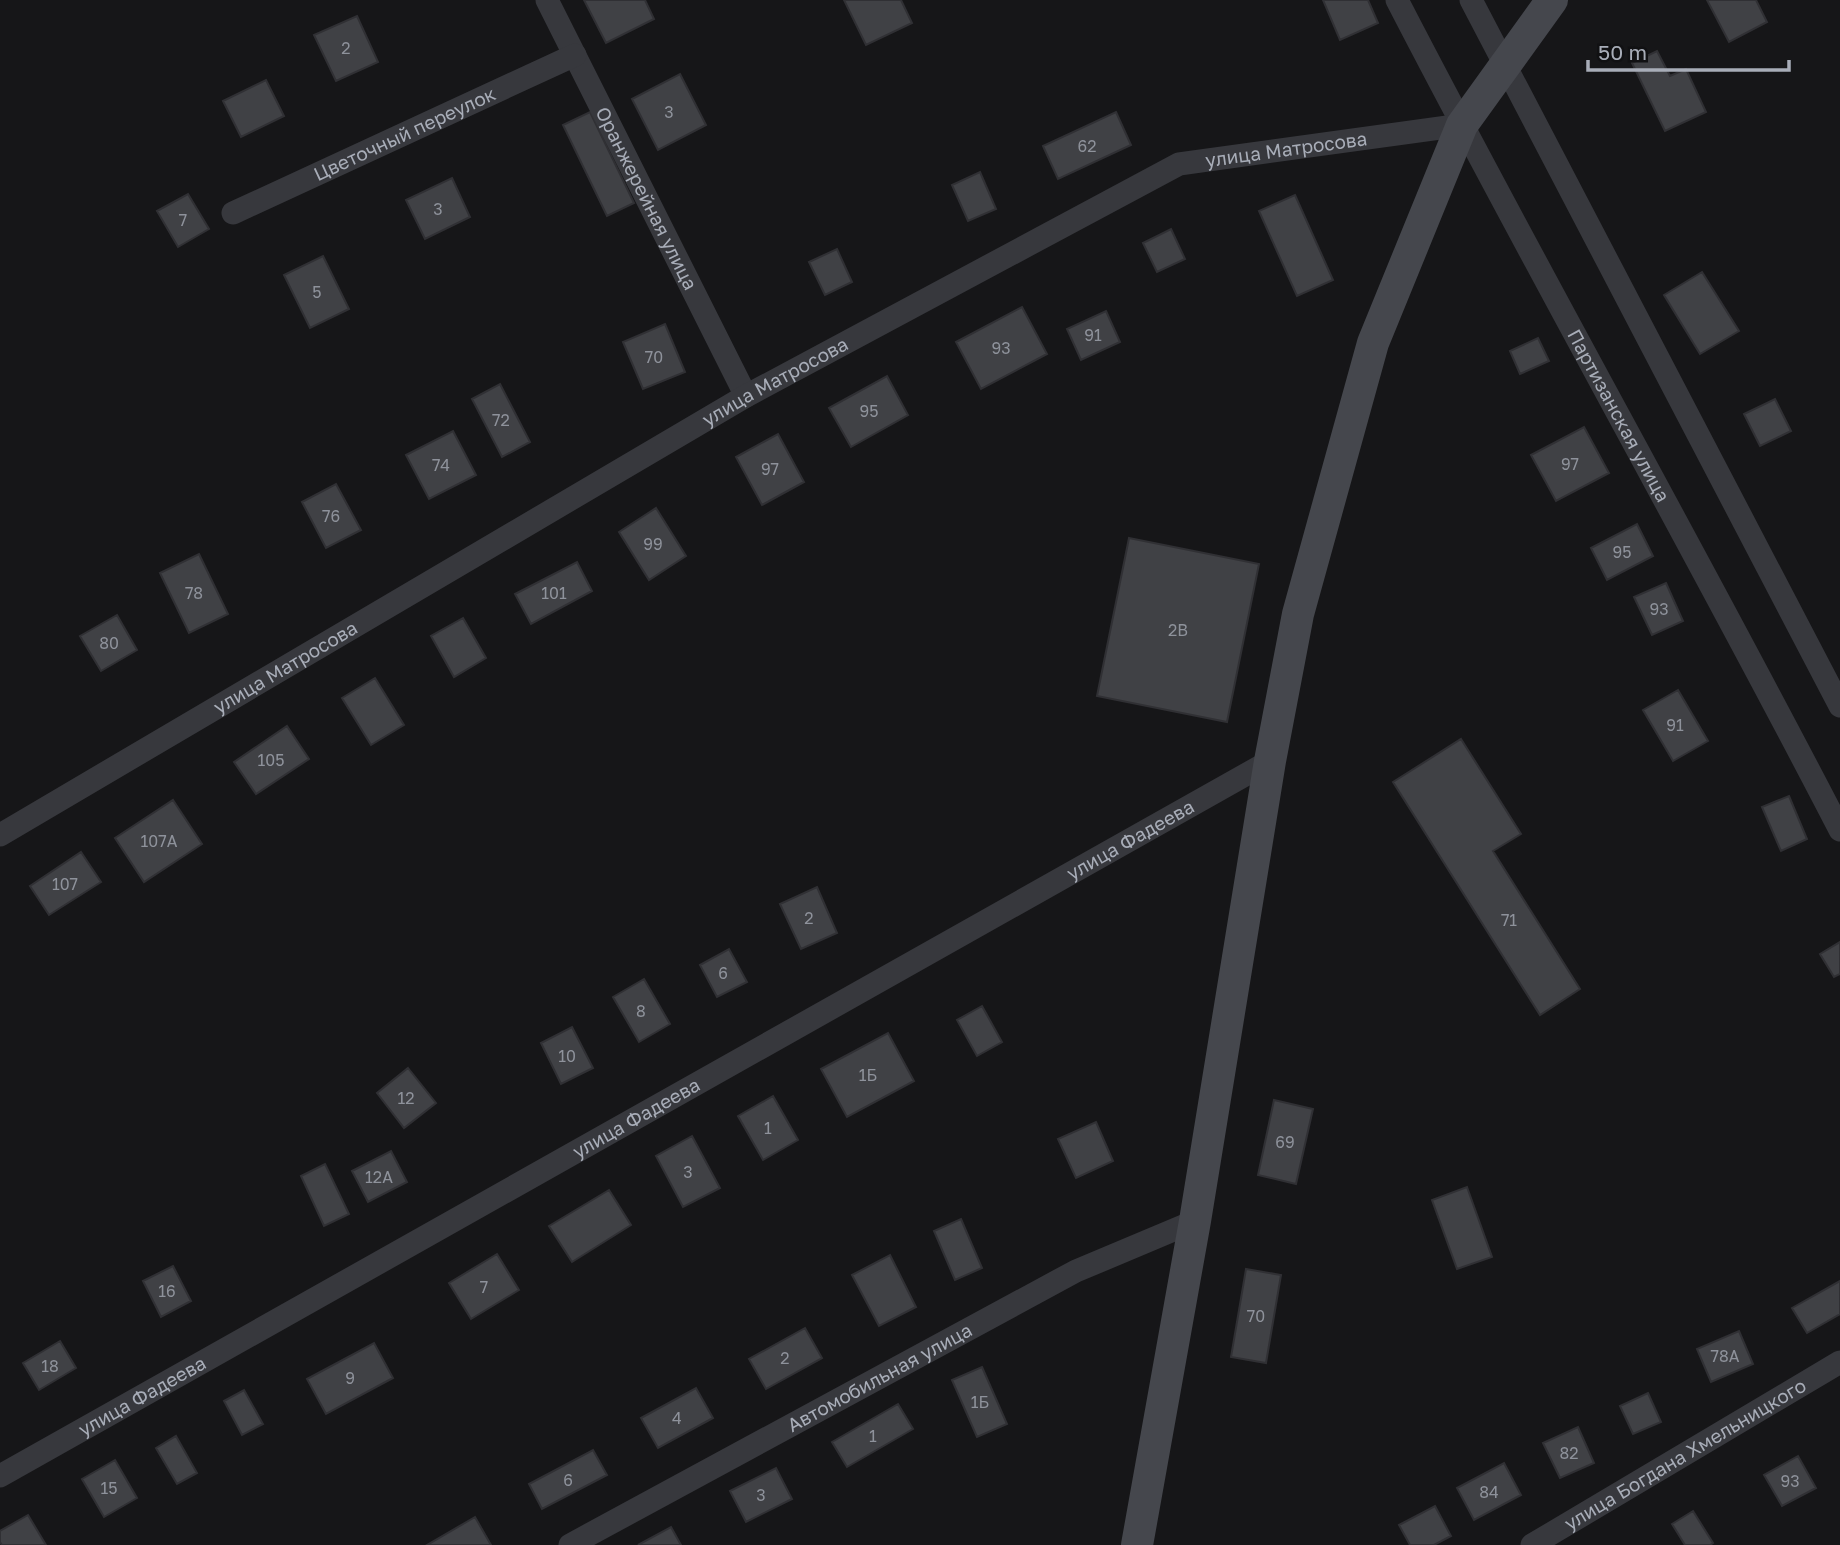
<svg xmlns="http://www.w3.org/2000/svg" width="1840" height="1545" viewBox="0 0 1840 1545" font-family="'Golos Text',sans-serif">
<style>
.building{fill:#404145;stroke:#303034;stroke-width:2}
.lines{fill:none;stroke-linecap:round;stroke-linejoin:round}
.street{stroke:#37383d;stroke-width:23}
.secondary{stroke:#45474d;stroke-width:32}
.labels{text-anchor:middle;stroke-width:5;stroke-linejoin:round;paint-order:stroke}
.number-label{font-size:16px;fill:#8e929b}
.street-label{font-size:19px;fill:#a8adb8;stroke:#111113}
</style>
<rect width="100%" height="100%" fill="#161618"/>
<path class="building" d="M 584,0 L 645,0 L 654,19 L 606,43 Z
M 844,0 L 901,0 L 912,23 L 866,45 Z
M 1323,0 L 1368,0 L 1378,23 L 1340,40 Z
M 1707,0 L 1756,0 L 1767,22 L 1729,42 Z
M 357,16 L 378,62 L 336,81 L 314,35 Z
M 1657,51 L 1670,76 L 1686,69 L 1706,112 L 1665,131 L 1632,63 Z
M 680,74 L 706,125 L 658,150 L 632,99 Z
M 266,80 L 284,116 L 241,137 L 223,101 Z
M 590,112 L 634,203 L 607,216 L 563,125 Z
M 1116,112 L 1131,145 L 1058,179 L 1043,146 Z
M 980,172 L 996,209 L 968,221 L 952,185 Z
M 452,178 L 470,217 L 425,239 L 406,200 Z
M 188,194 L 209,229 L 178,247 L 157,211 Z
M 1295,195 L 1333,280 L 1297,296 L 1259,211 Z
M 1171,229 L 1185,259 L 1157,272 L 1143,243 Z
M 837,249 L 852,282 L 825,295 L 809,262 Z
M 323,256 L 349,309 L 310,328 L 284,275 Z
M 1702,272 L 1739,331 L 1700,354 L 1664,295 Z
M 1022,307 L 1047,354 L 981,389 L 956,342 Z
M 1106,311 L 1120,342 L 1081,360 L 1067,329 Z
M 665,324 L 685,372 L 643,389 L 623,342 Z
M 1538,338 L 1549,361 L 1520,374 L 1510,351 Z
M 887,376 L 908,415 L 851,447 L 829,408 Z
M 500,384 L 530,442 L 502,457 L 472,399 Z
M 1775,399 L 1791,431 L 1760,446 L 1744,414 Z
M 1584,427 L 1609,473 L 1556,501 L 1531,455 Z
M 453,431 L 476,475 L 429,499 L 406,455 Z
M 778,434 L 804,482 L 762,505 L 736,457 Z
M 336,484 L 361,530 L 326,548 L 302,502 Z
M 656,508 L 686,556 L 649,580 L 619,532 Z
M 1637,524 L 1653,556 L 1607,580 L 1591,548 Z
M 1129,538 L 1259,564 L 1227,722 L 1097,696 Z
M 199,554 L 228,614 L 189,633 L 160,573 Z
M 577,562 L 592,591 L 531,624 L 515,594 Z
M 1666,583 L 1683,621 L 1652,635 L 1634,597 Z
M 117,615 L 137,650 L 101,671 L 80,636 Z
M 463,618 L 486,658 L 454,677 L 431,636 Z
M 375,678 L 404,725 L 371,745 L 342,698 Z
M 1678,690 L 1708,741 L 1673,761 L 1643,710 Z
M 287,726 L 309,759 L 256,794 L 234,762 Z
M 1461,739 L 1521,834 L 1493,851 L 1580,989 L 1540,1015 L 1393,782 Z
M 1789,796 L 1807,839 L 1781,851 L 1762,807 Z
M 173,800 L 202,844 L 144,882 L 115,838 Z
M 81,852 L 101,882 L 49,915 L 30,886 Z
M 817,887 L 837,933 L 801,949 L 780,904 Z
M 1840,942 L 1840,974 L 1834,977 L 1820,954 Z
M 729,949 L 747,982 L 717,997 L 700,965 Z
M 644,979 L 670,1024 L 639,1042 L 613,997 Z
M 982,1006 L 1002,1042 L 977,1056 L 957,1020 Z
M 572,1027 L 593,1068 L 561,1084 L 541,1043 Z
M 888,1033 L 914,1081 L 847,1117 L 821,1069 Z
M 408,1068 L 436,1103 L 404,1128 L 377,1093 Z
M 773,1096 L 798,1140 L 763,1160 L 738,1116 Z
M 1274,1100 L 1313,1109 L 1296,1184 L 1258,1175 Z
M 1096,1122 L 1113,1161 L 1076,1178 L 1058,1139 Z
M 692,1136 L 720,1188 L 683,1207 L 656,1156 Z
M 391,1151 L 407,1182 L 368,1202 L 352,1171 Z
M 325,1164 L 349,1214 L 324,1226 L 301,1176 Z
M 1467,1187 L 1492,1257 L 1457,1269 L 1432,1200 Z
M 609,1190 L 631,1225 L 572,1262 L 549,1226 Z
M 961,1219 L 982,1268 L 955,1280 L 934,1231 Z
M 497,1254 L 519,1290 L 471,1319 L 449,1283 Z
M 890,1255 L 916,1307 L 879,1326 L 852,1275 Z
M 173,1266 L 191,1301 L 161,1317 L 143,1281 Z
M 1246,1269 L 1281,1275 L 1266,1363 L 1231,1357 Z
M 1840,1281 L 1840,1314 L 1807,1333 L 1792,1308 Z
M 805,1328 L 822,1358 L 766,1389 L 749,1359 Z
M 1739,1331 L 1753,1364 L 1711,1382 L 1697,1349 Z
M 60,1341 L 76,1368 L 39,1390 L 23,1363 Z
M 374,1343 L 393,1378 L 326,1414 L 307,1379 Z
M 982,1367 L 1007,1424 L 977,1437 L 952,1380 Z
M 696,1388 L 713,1418 L 658,1448 L 641,1418 Z
M 244,1390 L 263,1424 L 242,1435 L 224,1401 Z
M 1648,1393 L 1661,1422 L 1633,1434 L 1620,1406 Z
M 898,1404 L 913,1429 L 847,1467 L 832,1442 Z
M 1578,1427 L 1594,1463 L 1560,1478 L 1543,1443 Z
M 176,1436 L 197,1473 L 177,1484 L 156,1448 Z
M 593,1450 L 607,1475 L 542,1509 L 529,1484 Z
M 1798,1456 L 1816,1488 L 1782,1506 L 1764,1475 Z
M 115,1460 L 137,1498 L 104,1517 L 82,1479 Z
M 1504,1463 L 1521,1495 L 1474,1520 L 1457,1488 Z
M 776,1468 L 792,1499 L 746,1522 L 730,1491 Z
M 1435,1506 L 1451,1536 L 1434,1545 L 1410,1545 L 1399,1525 Z
M 1693,1511 L 1713,1543 L 1710,1545 L 1685,1545 L 1672,1524 Z
M 28,1515 L 46,1545 L 2,1545 L 0,1542 L 0,1531 Z
M 475,1517 L 491,1545 L 427,1545 Z
M 671,1527 L 681,1545 L 638,1545 Z"/>
<g class="lines">
<g class="street">
<path id="s1" d="M 547,0 L 746,396"/>
<path id="s2" d="M 1397,0 C 1541,279 1696,551 1840,830"/>
<path d="M 1471,0 L 1840,706"/>
<path id="s3" d="M 233,213 L 575,55"/>
<path id="s4" d="M 0,835 L 746,396 L 1179,164 L 1462,125"/>
<path id="s5" d="M 0,1476 L 1270,761"/>
<path id="s6" d="M 570,1545 L 1076,1271 L 1195,1221"/>
<path id="s7" d="M 1532,1545 L 1840,1362"/>
</g>
<path class="secondary" d="M 1137,1545 L 1195,1221 L 1270,761 L 1298,614 L 1373,343 L 1462,125 L 1552,0"/>
</g>
<g class="labels">
<g class="number-label">
<text x="346" y="54">2</text>
<text x="669" y="118">3</text>
<text x="1087" y="152">62</text>
<text x="438" y="215">3</text>
<text x="183" y="226">7</text>
<text x="317" y="298">5</text>
<text x="1093" y="341">91</text>
<text x="1001" y="354">93</text>
<text x="654" y="363">70</text>
<text x="869" y="417">95</text>
<text x="501" y="426">72</text>
<text x="1570" y="470">97</text>
<text x="441" y="471">74</text>
<text x="770" y="475">97</text>
<text x="331" y="522">76</text>
<text x="653" y="550">99</text>
<text x="1622" y="558">95</text>
<text x="194" y="599">78</text>
<text x="554" y="599">101</text>
<text x="1659" y="615">93</text>
<text x="1178" y="636">2В</text>
<text x="109" y="649">80</text>
<text x="1675" y="731">91</text>
<text x="271" y="766">105</text>
<text x="159" y="847">107А</text>
<text x="65" y="890">107</text>
<text x="809" y="924">2</text>
<text x="1509" y="926">71</text>
<text x="723" y="979">6</text>
<text x="641" y="1017">8</text>
<text x="567" y="1062">10</text>
<text x="868" y="1081">1Б</text>
<text x="406" y="1104">12</text>
<text x="768" y="1134">1</text>
<text x="1285" y="1148">69</text>
<text x="688" y="1178">3</text>
<text x="379" y="1183">12А</text>
<text x="484" y="1293">7</text>
<text x="167" y="1297">16</text>
<text x="1256" y="1322">70</text>
<text x="1725" y="1362">78А</text>
<text x="785" y="1364">2</text>
<text x="50" y="1372">18</text>
<text x="350" y="1384">9</text>
<text x="980" y="1408">1Б</text>
<text x="677" y="1424">4</text>
<text x="873" y="1442">1</text>
<text x="1569" y="1459">82</text>
<text x="568" y="1486">6</text>
<text x="1790" y="1487">93</text>
<text x="109" y="1494">15</text>
<text x="1489" y="1498">84</text>
<text x="761" y="1501">3</text>
</g>
<g class="street-label">
<text dy="7" stroke="none"><textPath href="#s3" startOffset="189">Цветочный переулок</textPath></text>
<text dy="7" stroke="none"><textPath href="#s4" startOffset="1465">улица Матросова</textPath></text>
<text dy="7" stroke="none"><textPath href="#s1" startOffset="222">Оранжерейная улица</textPath></text>
<text dy="7" stroke="none"><textPath href="#s4" startOffset="898">улица Матросова</textPath></text>
<text dy="7" stroke="none"><textPath href="#s2" startOffset="471">Партизанская улица</textPath></text>
<text dy="7" stroke="none"><textPath href="#s4" startOffset="331">улица Матросова</textPath></text>
<text dy="7" stroke="none"><textPath href="#s5" startOffset="1297">улица Фадеева</textPath></text>
<text dy="7" stroke="none"><textPath href="#s5" startOffset="730">улица Фадеева</textPath></text>
<text dy="7" stroke="none"><textPath href="#s6" startOffset="352">Автомобильная улица</textPath></text>
<text dy="7" stroke="none"><textPath href="#s5" startOffset="163">улица Фадеева</textPath></text>
<text dy="7" stroke="none"><textPath href="#s7" startOffset="178">улица Богдана Хмельницкого</textPath></text>
</g>
</g>
<path d="M1588 60v10h201v-10" fill="none" stroke="#a8adb8" stroke-width="3.5"/>
<text x="1598" y="60" font-size="21" fill="#a8adb8" stroke="#111113" stroke-width="5" paint-order="stroke">50 m</text>
</svg>
